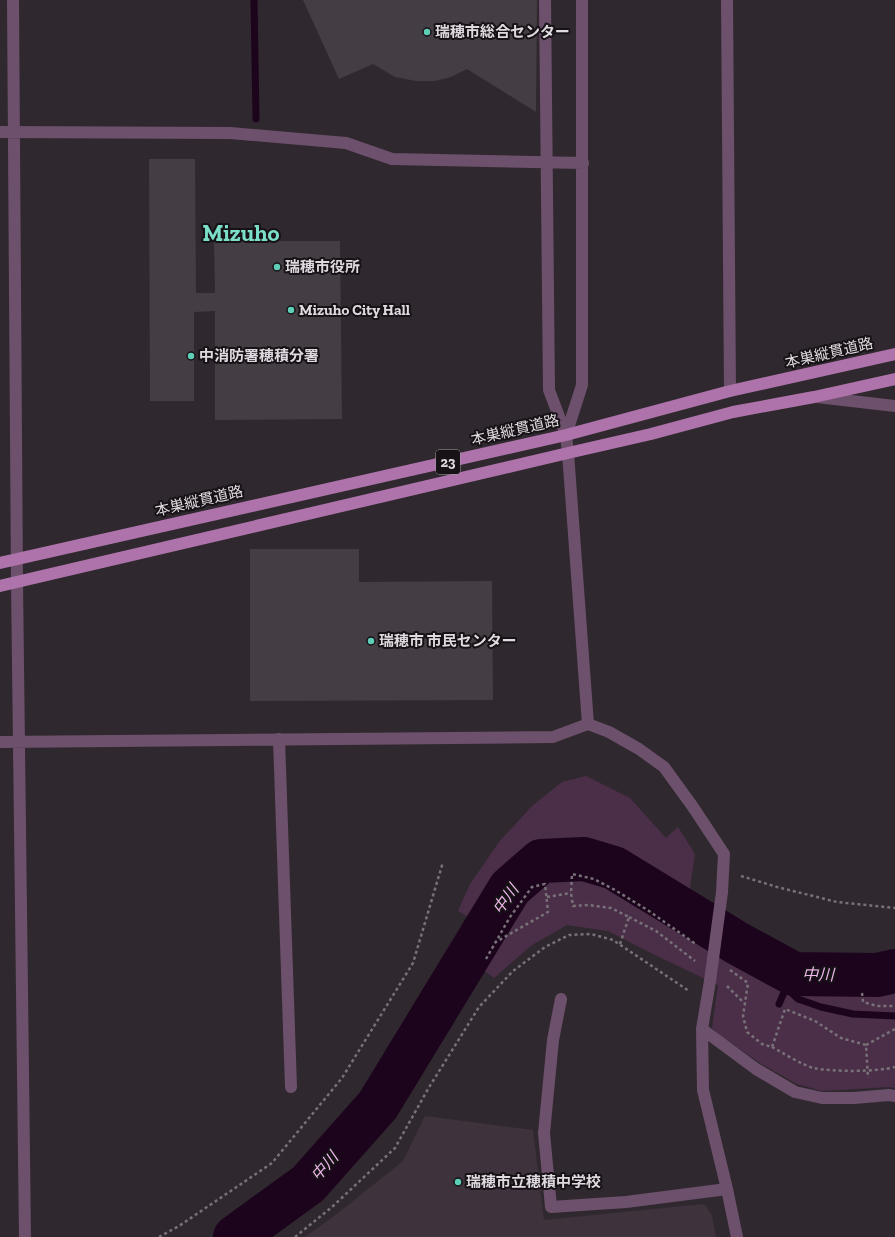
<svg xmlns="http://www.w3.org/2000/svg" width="895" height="1237" viewBox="0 0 895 1237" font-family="'Zilla Slab','Noto Sans JP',serif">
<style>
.built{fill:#3e323d}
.green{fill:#4b2f49}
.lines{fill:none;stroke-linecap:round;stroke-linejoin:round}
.stream{stroke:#1d041d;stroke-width:7}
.river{stroke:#1d041d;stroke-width:44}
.building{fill:#453d44}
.path{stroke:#787278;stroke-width:2.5;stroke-dasharray:3 3;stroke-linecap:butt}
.minor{stroke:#6d506b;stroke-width:12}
.major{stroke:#ad73aa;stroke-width:12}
.minor-bridge{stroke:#6d506b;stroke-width:12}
.poi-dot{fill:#5eceb7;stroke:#161216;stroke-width:1.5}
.labels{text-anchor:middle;stroke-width:4;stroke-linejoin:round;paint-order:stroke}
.shield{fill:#161216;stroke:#a39ea3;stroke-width:1}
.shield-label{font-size:14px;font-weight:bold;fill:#dfdadf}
.poi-label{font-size:15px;font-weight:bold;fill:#dfdadf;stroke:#161216;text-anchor:start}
.street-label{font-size:15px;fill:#dfdadf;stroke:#161216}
.water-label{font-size:16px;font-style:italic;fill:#efb7ec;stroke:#161216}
.town-label{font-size:23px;font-weight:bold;fill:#7adec8;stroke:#161216}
</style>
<rect width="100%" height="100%" fill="#30282f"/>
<path class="built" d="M 425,1116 L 533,1130 L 544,1220 L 704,1204 L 712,1215 L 716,1237 L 305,1237 L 338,1213 L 403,1161 Z"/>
<path class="green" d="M 586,776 L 630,798 L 666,838 L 678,827 L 695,854 L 684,926 L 726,954 L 779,981 L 812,989 L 882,989 L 895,985 L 895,1088 L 889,1087 L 822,1091 L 797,1084 L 760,1063 L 722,1037 L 712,1028 L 718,985 L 655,955 L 608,931 L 567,925 L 532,945 L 494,978 L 457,951 L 475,921 L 458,911 L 470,884 L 499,842 L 532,806 L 562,782 Z"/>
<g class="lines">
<path class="stream" d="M 254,0 L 256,119
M 779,1004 L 786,988 L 798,999 L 821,1007 L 853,1014 L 895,1016"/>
<path class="river" d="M 235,1237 L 308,1184 L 378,1105 L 510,888 L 541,861 L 584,859 L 614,868 L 737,943 L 794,974 L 877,975 L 895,971"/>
</g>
<path class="building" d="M 303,0 L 537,0 L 536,112 L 467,69 L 451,77 L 435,81 L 416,81 L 395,77 L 373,64 L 339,79 Z
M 149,159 L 195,159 L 196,293 L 215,293 L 214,241 L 340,241 L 342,419 L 215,420 L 215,311 L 194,312 L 194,401 L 150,401 Z
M 250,549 L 359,549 L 359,582 L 492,581 L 493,700 L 250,701 Z"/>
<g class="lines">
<path class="path" d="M 741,876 L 777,887 L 837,902 L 895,908
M 547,897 L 571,893
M 629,917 L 656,931 L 695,961
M 620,944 L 629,917 L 611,908 L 588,905 L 573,906 L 571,893 L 572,874 L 594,879 L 615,890 L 649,911 L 697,945
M 486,959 L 510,917 L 532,887 L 545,884 L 548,912 L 496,942
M 730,970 L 748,983 L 743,1016 L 747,1032 L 762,1044 L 772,1047 L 785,1009 L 815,1021 L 841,1038 L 866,1045 L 868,1078
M 727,986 L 745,1004
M 862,993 L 863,1002 L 877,1006 L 895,1006
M 866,1045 L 895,1029
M 772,1047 C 783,1053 804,1066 814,1068 C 832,1072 877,1072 895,1067
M 159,1237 L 179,1226 L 272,1163 L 342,1078 L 413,963 L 443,862
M 295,1237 L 332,1207 L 395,1148 L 428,1089 L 479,1007 L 513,971 L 545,947 L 569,935 L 591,934 L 613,940 L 689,991"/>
<path class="minor" d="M 13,0 L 17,582 L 25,1237
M 545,0 L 549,390 L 566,435 L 568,453 L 588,724
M 727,0 L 730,391
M 0,132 L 230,133 L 346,143 L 392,159 L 583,163
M 817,397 L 895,406
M 566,435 L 582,385 L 582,0
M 279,739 L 291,1087
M 0,742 L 553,737 L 588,724 L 609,732 L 639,749 L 664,767 L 693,807 L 724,854 L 722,892
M 710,981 L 702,1029 L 703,1090 L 727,1189 L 737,1237
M 561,999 L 553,1040 L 544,1133 L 551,1207 L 626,1202 L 727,1189
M 702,1029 L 756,1069 L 795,1092 L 822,1098 L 854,1098 L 889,1095 L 895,1096"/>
<path class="major" d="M 0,563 L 566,435 L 730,391 L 895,354
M 0,586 L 568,453 L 651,434 L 733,412 L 814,397 L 895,379"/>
<path class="minor-bridge" d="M 710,981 L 722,892"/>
</g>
<g class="poi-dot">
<circle cx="427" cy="32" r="4"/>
<circle cx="277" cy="267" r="4"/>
<circle cx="291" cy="310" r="4"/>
<circle cx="191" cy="356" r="4"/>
<circle cx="371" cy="641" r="4"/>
<circle cx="458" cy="1182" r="4"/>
</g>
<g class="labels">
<rect class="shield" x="436" y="450" width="24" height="24" rx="3"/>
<g class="shield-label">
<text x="448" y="467">23</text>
</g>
<g class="poi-label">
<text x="435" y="37">瑞穂市総合センター</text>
<text x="285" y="272">瑞穂市役所</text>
<text x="299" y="315">Mizuho City Hall</text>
<text x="199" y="361">中消防署穂積分署</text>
<text x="379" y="646">瑞穂市 市民センター</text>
<text x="466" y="1187">瑞穂市立穂積中学校</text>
</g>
<g class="street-label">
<text transform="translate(829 353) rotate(-13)" y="5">本巣縦貫道路</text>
<text transform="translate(515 430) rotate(-13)" y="5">本巣縦貫道路</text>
<text transform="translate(199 501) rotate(-13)" y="5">本巣縦貫道路</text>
</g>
<g class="water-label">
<text transform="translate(505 899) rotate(-54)" y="6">中川</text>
<text transform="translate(818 974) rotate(1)" y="6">中川</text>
<text transform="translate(324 1166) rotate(-49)" y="6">中川</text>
</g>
<g class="town-label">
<text x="241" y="241">Mizuho</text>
</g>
</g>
</svg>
